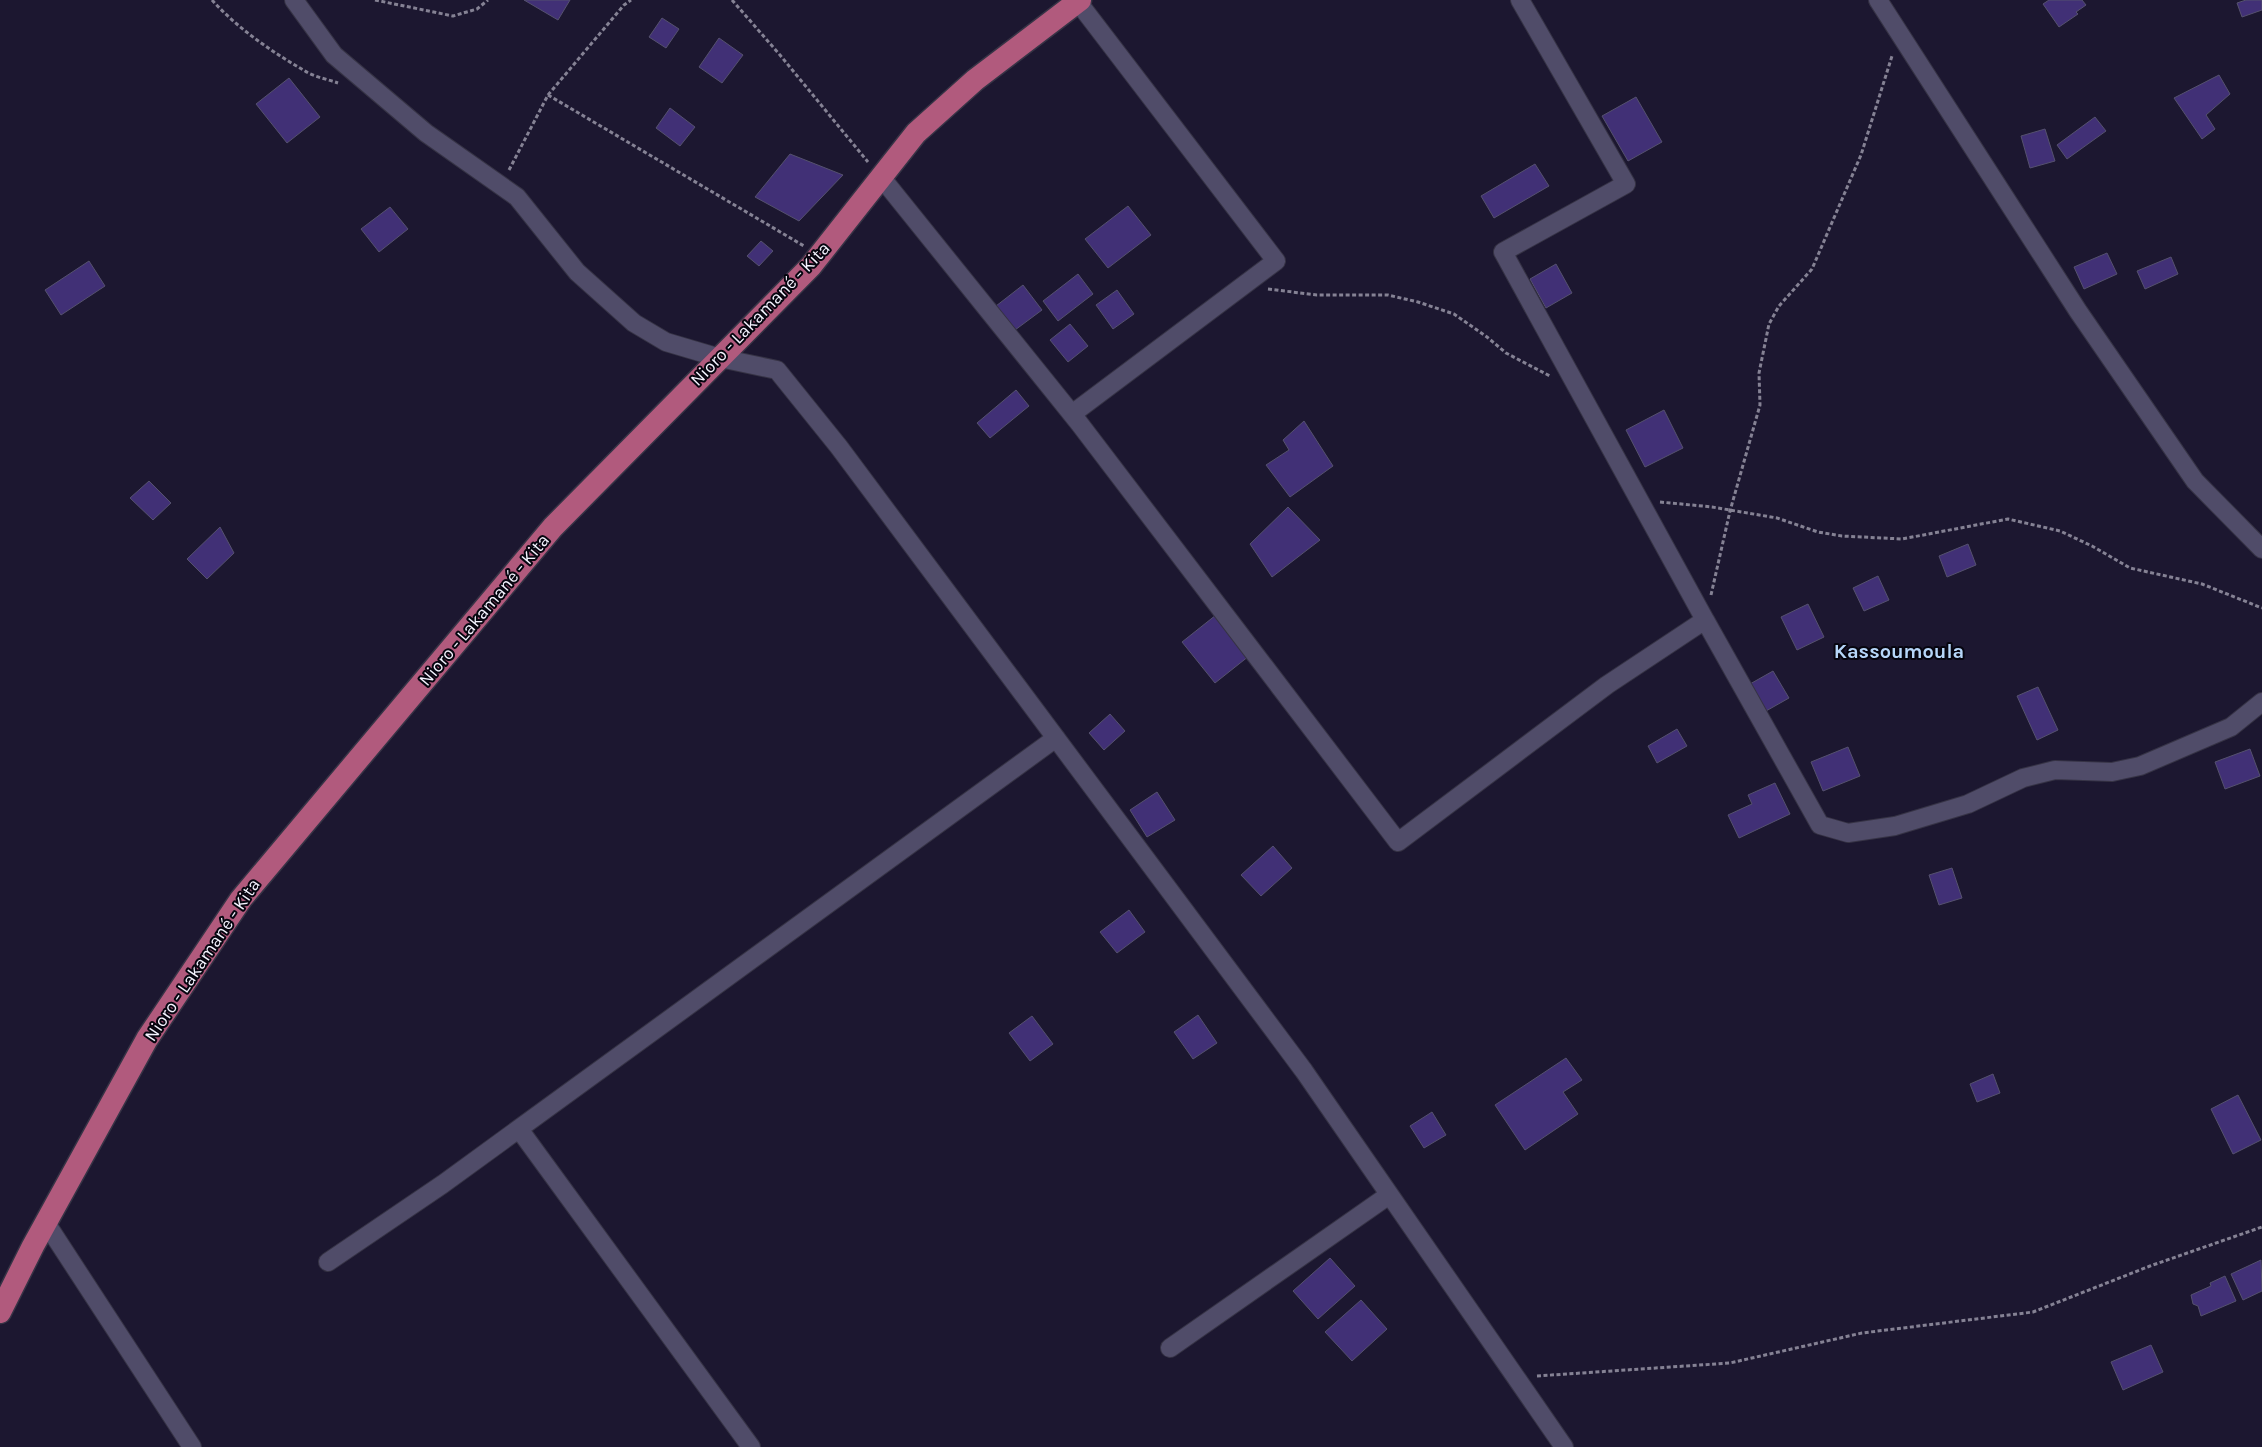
<svg xmlns="http://www.w3.org/2000/svg" width="2262" height="1447" viewBox="0 0 2262 1447" font-family="Karla,sans-serif">
<style>
.building{fill:#413076;stroke:#55516e}
.lines{fill:none;stroke-linecap:round;stroke-linejoin:round}
.minor-casing{stroke:#363345;stroke-width:20}
.major-casing{stroke:#363345;stroke-width:25}
.path{stroke:#858294;stroke-width:3;stroke-dasharray:4 2.5;stroke-linecap:butt}
.minor{stroke:#504c69;stroke-width:18}
.major{stroke:#b15a7d;stroke-width:22}
.labels{text-anchor:middle;stroke-width:4;stroke-linejoin:round;paint-order:stroke}
.street-label{font-size:18px;fill:#f4f3fe;stroke:#06050f}
.quarter-label{font-size:20px;font-weight:bold;fill:#b6d6f9;stroke:#06050f}
</style>
<rect width="100%" height="100%" fill="#1c1730"/>
<path class="building" d="M 524,0 L 570,0 L 558,20 Z
M 2049,0 L 2082,0 L 2086,5 L 2076,12 L 2078,14 L 2059,27 L 2043,4 Z
M 2246,0 L 2262,0 L 2262,10 L 2242,17 L 2237,3 Z
M 662,18 L 679,29 L 666,48 L 649,37 Z
M 719,38 L 743,55 L 722,83 L 699,67 Z
M 2219,75 L 2230,94 L 2206,115 L 2215,129 L 2202,139 L 2174,98 Z
M 289,78 L 320,117 L 287,143 L 256,104 Z
M 1636,97 L 1662,142 L 1628,161 L 1602,116 Z
M 670,108 L 695,127 L 680,146 L 656,128 Z
M 2095,117 L 2106,131 L 2067,159 L 2057,145 Z
M 2045,129 L 2055,161 L 2030,168 L 2021,136 Z
M 790,154 L 843,175 L 799,221 L 755,197 Z
M 1535,164 L 1549,186 L 1494,218 L 1481,196 Z
M 1128,206 L 1151,235 L 1108,268 L 1085,239 Z
M 390,207 L 408,229 L 379,252 L 361,229 Z
M 761,241 L 773,251 L 759,266 L 747,256 Z
M 2107,253 L 2117,274 L 2084,289 L 2074,267 Z
M 2171,257 L 2178,274 L 2145,289 L 2137,271 Z
M 89,261 L 105,286 L 61,315 L 45,290 Z
M 1556,264 L 1572,293 L 1546,308 L 1530,279 Z
M 1078,274 L 1093,294 L 1058,321 L 1043,301 Z
M 1023,285 L 1042,310 L 1015,330 L 996,306 Z
M 1117,290 L 1134,314 L 1113,329 L 1096,305 Z
M 1070,324 L 1088,346 L 1068,362 L 1050,340 Z
M 1016,390 L 1029,406 L 990,438 L 977,423 Z
M 1664,410 L 1683,448 L 1645,467 L 1626,430 Z
M 1304,421 L 1333,466 L 1290,497 L 1266,465 L 1289,450 L 1283,440 Z
M 149,481 L 171,503 L 153,520 L 130,498 Z
M 1288,507 L 1320,540 L 1272,577 L 1250,544 Z
M 220,527 L 234,553 L 207,579 L 187,559 Z
M 1968,544 L 1976,565 L 1947,577 L 1939,556 Z
M 1878,576 L 1889,600 L 1864,611 L 1853,588 Z
M 1808,604 L 1824,637 L 1797,650 L 1781,617 Z
M 1216,615 L 1249,656 L 1215,683 L 1182,642 Z
M 1773,671 L 1789,698 L 1766,711 L 1750,684 Z
M 2038,687 L 2058,730 L 2037,740 L 2017,696 Z
M 1110,714 L 1125,731 L 1104,750 L 1089,733 Z
M 1677,729 L 1687,746 L 1657,763 L 1648,746 Z
M 1848,747 L 1860,776 L 1823,791 L 1811,762 Z
M 2250,749 L 2260,776 L 2225,789 L 2215,762 Z
M 1775,783 L 1790,814 L 1739,838 L 1728,815 L 1752,804 L 1748,795 Z
M 1157,792 L 1175,820 L 1147,837 L 1130,810 Z
M 1273,846 L 1292,868 L 1261,896 L 1241,875 Z
M 1952,868 L 1962,898 L 1939,905 L 1929,875 Z
M 1129,910 L 1145,932 L 1117,953 L 1100,932 Z
M 1198,1015 L 1217,1043 L 1193,1059 L 1174,1032 Z
M 1032,1016 L 1053,1044 L 1030,1061 L 1009,1033 Z
M 1566,1058 L 1582,1080 L 1563,1092 L 1578,1114 L 1525,1150 L 1495,1105 Z
M 1993,1074 L 2000,1093 L 1977,1102 L 1970,1084 Z
M 2238,1095 L 2261,1140 L 2233,1154 L 2211,1109 Z
M 1432,1112 L 1446,1135 L 1424,1148 L 1410,1126 Z
M 1330,1258 L 1355,1286 L 1318,1319 L 1293,1291 Z
M 2261,1260 L 2262,1291 L 2243,1300 L 2231,1274 Z
M 2225,1276 L 2236,1301 L 2201,1316 L 2198,1306 L 2193,1304 L 2191,1295 L 2211,1286 L 2210,1283 Z
M 1361,1300 L 1387,1329 L 1352,1361 L 1325,1332 Z
M 2151,1345 L 2163,1372 L 2123,1390 L 2111,1362 Z"/>
<g class="lines">
<g class="minor-casing">
<path id="minor" d="M 294,0 L 334,55 L 426,133 L 517,197 L 577,272 L 634,323 L 666,342 L 720,358 L 777,370 L 839,447 L 1304,1071 L 1564,1447
M 1878,0 L 2078,311 L 2195,481 L 2262,549
M 881,177 L 1079,423 L 1398,842 L 1607,685 L 1705,620 L 1503,252 L 1626,184 L 1520,0
M 1072,414 L 1276,261 L 1078,2
M 1705,620 L 1820,825 L 1848,833 L 1895,826 L 1968,804 L 2023,778 L 2055,770 L 2112,772 L 2140,766 L 2231,727 L 2262,702
M 519,1129 L 751,1447
M 46,1223 L 192,1447
M 328,1262 L 443,1184 L 1056,738
M 1170,1348 L 1389,1195"/>
</g>
<g class="major-casing">
<path id="major" d="M 0,1312 L 33,1246 L 147,1039 L 241,899 L 553,527 L 811,266 L 916,133 L 975,80 L 1080,0"/>
</g>
<path class="path" d="M 212,0 C 237,28 272,52 305,71 C 314,77 327,79 338,83
M 375,0 L 453,16 L 477,9 L 488,0
M 732,0 L 780,55 L 868,162
M 548,95 L 804,246
M 509,170 L 548,95 L 624,5 L 631,0
M 1268,289 L 1317,295 L 1388,295 L 1418,302 L 1454,314 L 1487,337 L 1506,353 L 1550,376
M 1660,502 L 1712,507 L 1777,518 L 1818,532 L 1842,536 L 1902,539 L 2008,519 L 2060,531 L 2092,546 L 2130,568 L 2202,584 L 2262,608
M 1711,595 L 1730,511 L 1760,405 L 1759,373 L 1769,324 L 1779,306 L 1812,269 L 1861,155 L 1892,56
M 1537,1376 L 1730,1363 L 1862,1333 L 2033,1312 L 2150,1266 L 2262,1227"/>
<use href="#minor" class="minor"/>
<use href="#major" class="major"/>
</g>
<g class="labels">
<g class="street-label">
<text transform="translate(760 314) rotate(-46)" y="6">Nioro - Lakamané - Kita</text>
<text transform="translate(484 610) rotate(-50)" y="6">Nioro - Lakamané - Kita</text>
<text transform="translate(202 960) rotate(-56)" y="6">Nioro - Lakamané - Kita</text>
</g>
<g class="quarter-label">
<text x="1899" y="658">Kassoumoula</text>
</g>
</g>
</svg>
